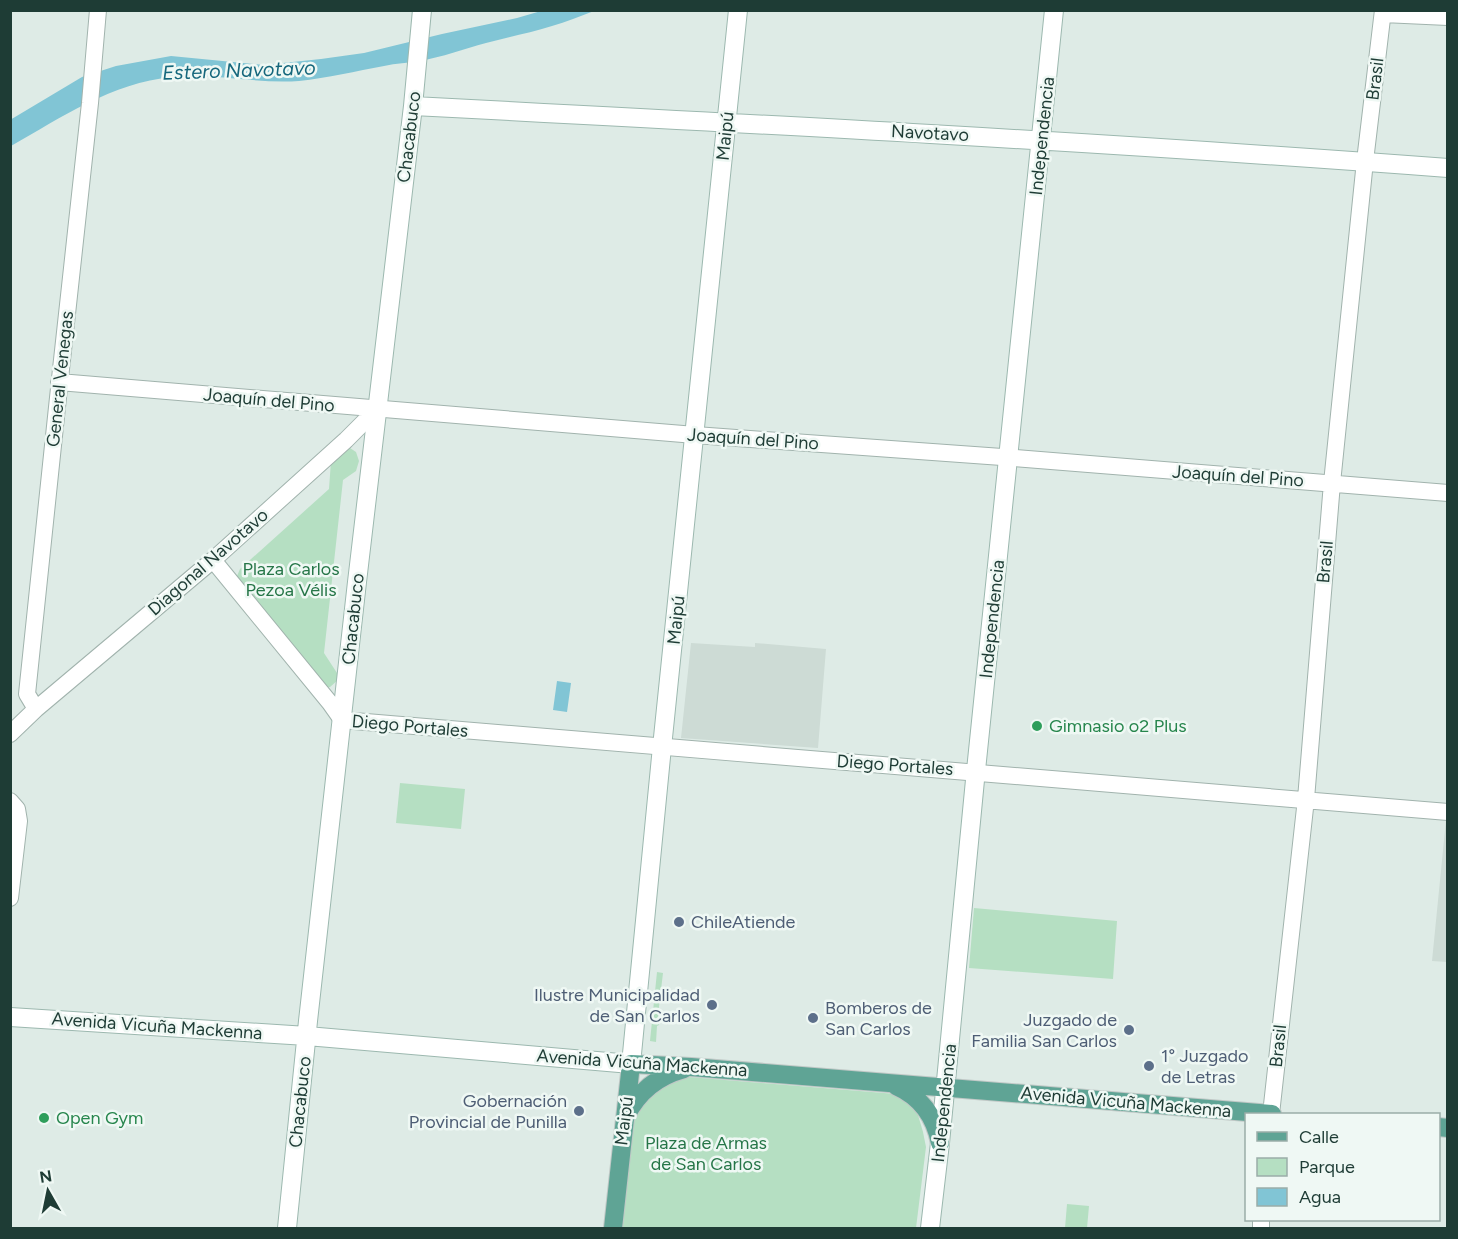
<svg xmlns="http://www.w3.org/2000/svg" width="1458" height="1239" viewBox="0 0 1458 1239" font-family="Figtree,sans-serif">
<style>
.built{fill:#cddbd5}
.green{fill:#b5dfc2}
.water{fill:#81c5d5}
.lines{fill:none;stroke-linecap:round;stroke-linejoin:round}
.street-casing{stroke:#a1b3ad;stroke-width:18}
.secondary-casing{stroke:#9cb8af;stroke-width:20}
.primary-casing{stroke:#c0c8c6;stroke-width:20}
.street{stroke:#fff;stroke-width:16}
.secondary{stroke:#fff;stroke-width:18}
.primary{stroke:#5fa495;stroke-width:18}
.leisure-dot{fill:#2e9e5b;stroke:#eff8f4;stroke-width:2}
.service-dot{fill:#5c6f8a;stroke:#eff8f4;stroke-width:2}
.labels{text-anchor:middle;stroke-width:5;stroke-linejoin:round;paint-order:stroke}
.street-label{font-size:18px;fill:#1e3c35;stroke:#eff8f4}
.park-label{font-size:18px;fill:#267648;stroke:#eff8f4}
.leisure-label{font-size:18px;fill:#27864d;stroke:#eff8f4;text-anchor:start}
.service-label{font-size:18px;fill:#4e5e75;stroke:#eff8f4;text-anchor:start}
.water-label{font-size:20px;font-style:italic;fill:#15677c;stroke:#eff8f4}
</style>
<rect width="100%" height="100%" fill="#deebe6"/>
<path class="built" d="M 691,643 L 755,647 L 755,643 L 826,649 L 818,748 L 681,738 Z
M 1446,820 L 1447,820 L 1447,962 L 1432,961 Z"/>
<path class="green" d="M 347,446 L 356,452 L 359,461 L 356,471 L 343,480 L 324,653 L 337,673 L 338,680 L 330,687 L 326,688 L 237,576 L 240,569 L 329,489 L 331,461 Z
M 400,783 L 465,789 L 461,829 L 396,823 Z
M 974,908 L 1117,921 L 1113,979 L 969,968 Z
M 657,972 L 663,973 L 658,1015 L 660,1016 L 659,1025 L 657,1026 L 656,1042 L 650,1041 Z
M 677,1076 L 896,1094 L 909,1101 L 918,1115 L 923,1132 L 926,1147 L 916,1228 L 621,1228 L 632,1123 L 638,1105 Z
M 1067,1204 L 1089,1206 L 1087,1228 L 1065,1228 Z"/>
<path class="water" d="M 541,11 L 594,11 C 580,16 566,22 552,26 C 530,33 508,37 486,43 C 464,49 442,57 420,61 C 408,63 396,63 384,66 C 356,71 328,78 299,81 C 257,84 214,73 172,77 C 112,83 62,117 11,146 L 10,120 L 82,77 L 116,66 L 171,56 L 264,65 L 321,59 L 364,53 L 442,34 L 517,18 Z
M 557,681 L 571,683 L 567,712 L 553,710 Z"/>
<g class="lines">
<g class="street-casing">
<path id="street" d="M 1383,14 L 1448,17
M 59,382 L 695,435 L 1002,457 L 1448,493
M 213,560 L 330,703 L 342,720 C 710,752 1079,778 1448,812
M 36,709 L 27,694 L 61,369 L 90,103 L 98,10
M 10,734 L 36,709 L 213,560 L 346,440 L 377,409
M 10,801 L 17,809 L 19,821 L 10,898
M 1271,1114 L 1306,799 L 1332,483 L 1365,161 L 1383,10
M 1261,1228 L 1261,1220"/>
</g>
<g class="secondary-casing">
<path id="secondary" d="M 413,106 C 758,124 1103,142 1448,168
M 10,1017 L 307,1036 L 631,1064 L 661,757 L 738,10
M 287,1228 L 308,1021 L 357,582 L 413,106 L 422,10
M 930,1228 L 940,1143 L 975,780 L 1054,10"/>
</g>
<g class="primary-casing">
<path id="primary" d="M 896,1086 C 921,1097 935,1117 940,1143
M 626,1116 C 638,1092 658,1076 684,1069
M 1438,1127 L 1448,1128
M 613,1228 L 631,1064 L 691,1067 L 1272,1114"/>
</g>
<use href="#street" class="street"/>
<use href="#secondary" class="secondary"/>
<use href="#primary" class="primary"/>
</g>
<g class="leisure-dot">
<circle cx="1037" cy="726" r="6"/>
<circle cx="44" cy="1118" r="6"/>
</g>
<g class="service-dot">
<circle cx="679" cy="922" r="6"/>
<circle cx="712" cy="1005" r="6"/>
<circle cx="813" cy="1018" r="6"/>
<circle cx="1129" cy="1030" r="6"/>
<circle cx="1149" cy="1066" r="6"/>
<circle cx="579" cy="1111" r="6"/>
</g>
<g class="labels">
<g class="street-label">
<text transform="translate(1375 79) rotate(-83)" y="6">Brasil</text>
<text transform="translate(930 133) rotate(3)" y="6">Navotavo</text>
<text transform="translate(725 136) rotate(-84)" y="6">Maipú</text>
<text transform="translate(1042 136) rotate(-84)" y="6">Independencia</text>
<text transform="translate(409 137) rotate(-83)" y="6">Chacabuco</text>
<text transform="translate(60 379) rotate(-84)" y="6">General Venegas</text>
<text transform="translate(269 400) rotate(5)" y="6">Joaquín del Pino</text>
<text transform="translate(753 439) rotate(4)" y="6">Joaquín del Pino</text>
<text transform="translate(1238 476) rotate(4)" y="6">Joaquín del Pino</text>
<text transform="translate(208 562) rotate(-41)" y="6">Diagonal Navotavo</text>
<text transform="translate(1325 562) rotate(-85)" y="6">Brasil</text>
<text transform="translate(353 619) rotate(-84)" y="6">Chacabuco</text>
<text transform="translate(992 619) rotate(-84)" y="6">Independencia</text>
<text transform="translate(676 620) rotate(-84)" y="6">Maipú</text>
<text transform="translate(410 726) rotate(5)" y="6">Diego Portales</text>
<text transform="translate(895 765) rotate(4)" y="6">Diego Portales</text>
<text transform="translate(157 1026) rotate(4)" y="6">Avenida Vicuña Mackenna</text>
<text transform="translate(1278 1046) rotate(-84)" y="6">Brasil</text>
<text transform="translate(642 1063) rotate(4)" y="6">Avenida Vicuña Mackenna</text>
<text transform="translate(300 1102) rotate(-84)" y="6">Chacabuco</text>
<text transform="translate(1126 1102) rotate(5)" y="6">Avenida Vicuña Mackenna</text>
<text transform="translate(944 1103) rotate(-84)" y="6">Independencia</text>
<text transform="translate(624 1121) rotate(-83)" y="6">Maipú</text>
</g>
<g class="park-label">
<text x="291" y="575">Plaza Carlos<tspan x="291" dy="21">Pezoa Vélis</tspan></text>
<text x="706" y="1149">Plaza de Armas<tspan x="706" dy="21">de San Carlos</tspan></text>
</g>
<g class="leisure-label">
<text x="1049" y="732">Gimnasio o2 Plus</text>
<text x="56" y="1124">Open Gym</text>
</g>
<g class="service-label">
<text x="691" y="928">ChileAtiende</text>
<text x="700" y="1001" text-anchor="end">Ilustre Municipalidad<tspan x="700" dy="21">de San Carlos</tspan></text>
<text x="825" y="1014">Bomberos de<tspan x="825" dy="21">San Carlos</tspan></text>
<text x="1117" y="1026" text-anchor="end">Juzgado de<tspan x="1117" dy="21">Familia San Carlos</tspan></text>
<text x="1161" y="1062">1° Juzgado<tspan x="1161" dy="21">de Letras</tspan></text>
<text x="567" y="1107" text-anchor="end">Gobernación<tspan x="567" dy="21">Provincial de Punilla</tspan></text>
</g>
<g class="water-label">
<text transform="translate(239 70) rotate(-2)" y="7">Estero Navotavo</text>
</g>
</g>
<rect width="1458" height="1239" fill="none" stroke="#1e3c35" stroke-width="24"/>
<rect x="1245" y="1113" width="195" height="108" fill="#eff8f4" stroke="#9bada8" stroke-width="1.5"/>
<rect x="1257" y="1132" width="30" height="9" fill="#5fa495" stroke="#9bada8" stroke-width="1.5"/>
<text x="1299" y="1143" font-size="18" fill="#1e3c35">Calle</text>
<rect x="1257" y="1158" width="30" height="18" fill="#b5dfc2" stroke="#9bada8" stroke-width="1.5"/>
<text x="1299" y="1173" font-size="18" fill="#1e3c35">Parque</text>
<rect x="1257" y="1188" width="30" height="18" fill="#81c5d5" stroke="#9bada8" stroke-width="1.5"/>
<text x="1299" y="1203" font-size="18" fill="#1e3c35">Agua</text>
<g transform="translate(48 1191) rotate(351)" stroke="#eff8f4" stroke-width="4.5" paint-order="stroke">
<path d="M0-4.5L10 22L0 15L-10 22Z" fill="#1e3c35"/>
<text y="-9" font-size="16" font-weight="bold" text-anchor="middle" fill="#1e3c35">N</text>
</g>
</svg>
